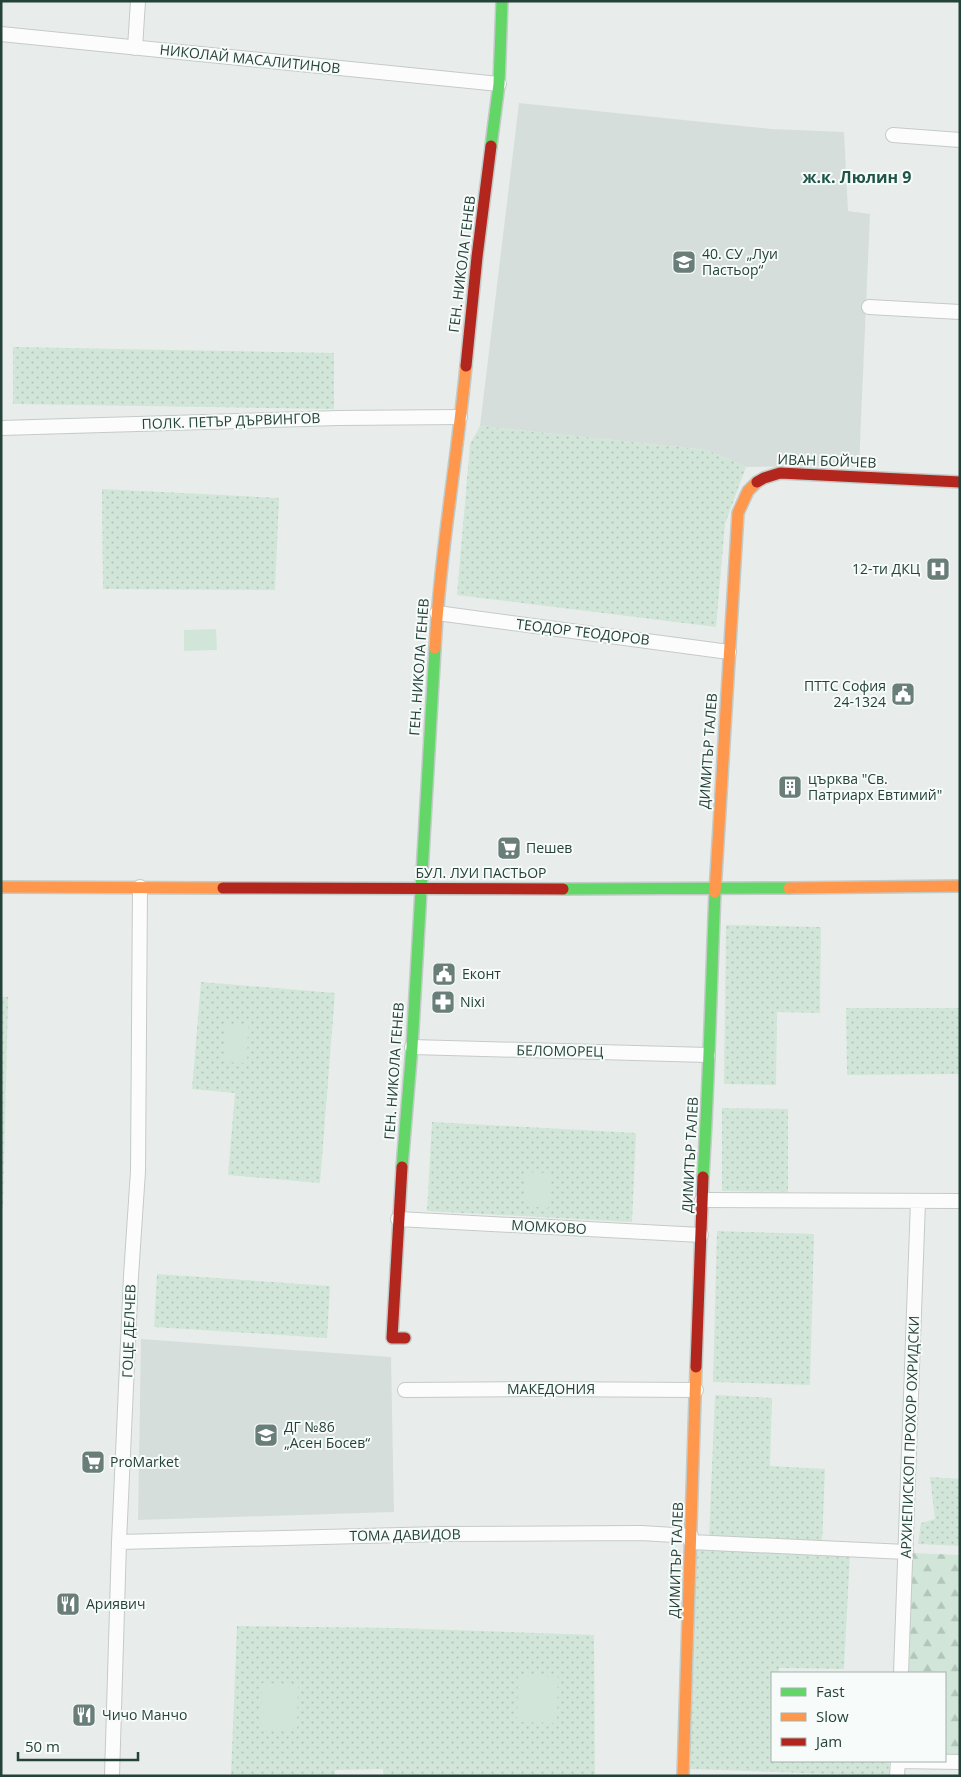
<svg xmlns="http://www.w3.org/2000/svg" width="961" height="1777" viewBox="0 0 961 1777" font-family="'Open Sans',sans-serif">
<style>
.built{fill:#d6dedb}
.grass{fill:url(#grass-dots)}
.forest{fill:url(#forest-firs)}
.green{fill:#d1e6d8}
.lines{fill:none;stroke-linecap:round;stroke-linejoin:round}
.street-casing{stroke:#c5cac8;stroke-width:16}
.fast-casing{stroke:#c3cbc8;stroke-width:14}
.slow-casing{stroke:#c3cbc8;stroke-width:14}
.jam-casing{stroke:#c3cbc8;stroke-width:14}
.street{stroke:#fcfcfc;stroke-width:14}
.fast{stroke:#63d668;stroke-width:11}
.slow{stroke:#ff974d;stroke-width:11}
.jam{stroke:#b3261e;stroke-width:11}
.labels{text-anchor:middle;stroke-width:4;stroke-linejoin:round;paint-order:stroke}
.street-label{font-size:14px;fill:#24423a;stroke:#f7fbf9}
.poi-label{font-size:14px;fill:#24423a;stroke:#f7fbf9;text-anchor:start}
.quarter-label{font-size:16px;font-weight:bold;fill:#1f5548;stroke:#f7fbf9}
</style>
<defs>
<pattern id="grass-dots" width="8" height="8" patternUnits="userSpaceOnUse" patternTransform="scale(1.25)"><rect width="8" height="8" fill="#d1e6d8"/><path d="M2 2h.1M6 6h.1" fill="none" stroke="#b3c6ba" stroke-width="1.8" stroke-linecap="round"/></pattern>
<pattern id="forest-firs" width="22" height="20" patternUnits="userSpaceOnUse" patternTransform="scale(1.25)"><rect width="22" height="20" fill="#d1e6d8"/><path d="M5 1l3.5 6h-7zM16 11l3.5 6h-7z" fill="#b3c6ba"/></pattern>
</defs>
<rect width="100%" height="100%" fill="#e8edeb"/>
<path class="built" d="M 519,103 L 771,129 L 844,132 L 848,211 L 870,214 L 859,466 L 746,467 L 707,450 L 480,426 Z
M 141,1339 L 391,1357 L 394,1512 L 138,1520 Z"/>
<path class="grass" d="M 13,347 L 334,353 L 334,409 L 13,404 Z
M 480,426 L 707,450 L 746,467 L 725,524 L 716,627 L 457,595 L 470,444 Z
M 102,489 L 279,498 L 275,590 L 103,589 Z
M 726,925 L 821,927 L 820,1013 L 777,1012 L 776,1085 L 724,1084 Z
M 201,982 L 335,993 L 320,1183 L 228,1175 L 235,1093 L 192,1089 Z
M 1,997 L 8,997 L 3,1208 L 1,1208 Z
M 846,1008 L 960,1008 L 960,1074 L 847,1075 Z
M 722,1108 L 788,1109 L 788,1192 L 722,1191 Z
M 432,1122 L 636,1133 L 632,1222 L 427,1211 Z
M 717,1231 L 814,1234 L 810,1385 L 713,1382 Z
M 157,1274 L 330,1286 L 327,1338 L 154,1327 Z
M 715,1395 L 772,1398 L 770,1466 L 825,1469 L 822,1543 L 709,1538 Z
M 930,1477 L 960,1479 L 960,1546 L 918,1544 L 921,1523 L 935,1519 Z
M 697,1548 L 850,1553 L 844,1669 L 779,1668 L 779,1673 L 772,1673 L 772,1761 L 889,1761 L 889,1776 L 690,1769 Z
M 237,1626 L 396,1628 L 594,1635 L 595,1776 L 384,1776 L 383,1769 L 335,1770 L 335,1776 L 231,1776 Z"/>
<path class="forest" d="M 912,1553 L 960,1555 L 960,1756 L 945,1756 L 945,1673 L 909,1673 Z"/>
<path class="green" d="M 216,629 L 217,650 L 184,651 L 184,630 Z
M 225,1025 L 248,1026 L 247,1063 L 224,1062 Z
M 526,1172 L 551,1173 L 548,1208 L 524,1206 Z
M 518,1676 L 558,1677 L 557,1723 L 517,1722 Z
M 262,1683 L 298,1684 L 297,1731 L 261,1731 Z"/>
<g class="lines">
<g class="street-casing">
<path id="street" d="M 1,34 L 499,84
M 135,48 L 138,1
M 893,135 L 960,140
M 869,307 L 960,312
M 1,428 L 338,418 L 460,417
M 437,613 L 729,652
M 412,1047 L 708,1055
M 702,1200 L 960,1201
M 398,1219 L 701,1235
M 405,1390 L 528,1389 L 696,1390
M 119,1542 L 441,1534 L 641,1533 L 691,1536
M 691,1542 L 906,1552
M 901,1673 L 918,1201
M 112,1776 L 119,1542 L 131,1276 L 138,1171 L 140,887
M 897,1776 L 898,1761 L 960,1762"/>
</g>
<g class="fast-casing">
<path id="fast" d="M 491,146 L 499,84 L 502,1
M 563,889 L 789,888
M 402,1167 L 412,1047 L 435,648
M 703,1177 C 709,1082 711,987 715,892"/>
</g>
<g class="slow-casing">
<path id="slow" d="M 435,648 C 440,554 457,460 466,366
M 1,887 L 223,888
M 789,888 L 960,886
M 715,892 L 738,513 L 748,491 L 757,482
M 683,1776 L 696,1367"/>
</g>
<g class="jam-casing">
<path id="jam" d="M 466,366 L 477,257 L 491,146
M 757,482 L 764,478 L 780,473 L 960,482
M 223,888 L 563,889
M 402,1167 L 392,1338 L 405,1338
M 696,1367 L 703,1177"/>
</g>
<use href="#street" class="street"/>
<use href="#fast" class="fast"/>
<use href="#slow" class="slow"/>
<use href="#jam" class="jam"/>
</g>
<defs>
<g id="school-square" transform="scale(1.25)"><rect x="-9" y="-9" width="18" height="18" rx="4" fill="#697e78" stroke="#f7fbf9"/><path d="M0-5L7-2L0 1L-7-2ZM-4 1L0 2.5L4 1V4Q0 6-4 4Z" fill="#fff"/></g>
<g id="hospital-square" transform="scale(1.25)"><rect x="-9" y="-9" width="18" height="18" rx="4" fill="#697e78" stroke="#f7fbf9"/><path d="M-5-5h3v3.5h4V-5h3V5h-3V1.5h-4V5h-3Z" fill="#fff"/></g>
<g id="civic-square" transform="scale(1.25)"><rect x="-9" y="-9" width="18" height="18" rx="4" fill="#697e78" stroke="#f7fbf9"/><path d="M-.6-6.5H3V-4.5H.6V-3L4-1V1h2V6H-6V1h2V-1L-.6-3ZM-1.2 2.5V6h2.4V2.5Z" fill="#fff"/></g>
<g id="building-square" transform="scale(1.25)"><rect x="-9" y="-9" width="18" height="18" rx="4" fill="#697e78" stroke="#f7fbf9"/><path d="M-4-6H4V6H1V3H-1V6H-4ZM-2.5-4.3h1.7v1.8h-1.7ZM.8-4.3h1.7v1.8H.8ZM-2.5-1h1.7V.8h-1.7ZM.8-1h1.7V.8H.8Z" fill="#fff"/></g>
<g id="supermarket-square" transform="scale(1.25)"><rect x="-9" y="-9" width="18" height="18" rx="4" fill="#697e78" stroke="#f7fbf9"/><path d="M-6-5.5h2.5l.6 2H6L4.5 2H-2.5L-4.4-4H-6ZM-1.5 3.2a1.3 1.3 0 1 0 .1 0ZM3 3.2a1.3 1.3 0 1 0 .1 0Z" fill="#fff"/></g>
<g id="pharmacy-square" transform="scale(1.25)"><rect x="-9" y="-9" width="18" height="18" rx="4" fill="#697e78" stroke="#f7fbf9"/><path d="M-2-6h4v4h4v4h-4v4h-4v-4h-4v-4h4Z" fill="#fff"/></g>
<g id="restaurant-square" transform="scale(1.25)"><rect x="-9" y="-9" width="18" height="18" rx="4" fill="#697e78" stroke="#f7fbf9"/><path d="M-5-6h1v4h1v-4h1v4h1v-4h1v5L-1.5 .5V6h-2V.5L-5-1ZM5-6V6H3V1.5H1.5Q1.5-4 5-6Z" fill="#fff"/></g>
</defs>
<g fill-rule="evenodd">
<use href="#school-square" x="684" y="262"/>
<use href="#hospital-square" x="938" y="569"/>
<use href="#civic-square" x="903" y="694"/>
<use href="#building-square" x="790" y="787"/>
<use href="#supermarket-square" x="509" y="848"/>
<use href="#civic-square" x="444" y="974"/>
<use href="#pharmacy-square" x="443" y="1002"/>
<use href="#school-square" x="266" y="1435"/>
<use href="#supermarket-square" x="93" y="1462"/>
<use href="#restaurant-square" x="68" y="1604"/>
<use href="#restaurant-square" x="84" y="1715"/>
</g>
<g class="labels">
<g class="street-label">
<text transform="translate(250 59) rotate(6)" y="5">НИКОЛАЙ МАСАЛИТИНОВ</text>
<text transform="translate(462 264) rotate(-83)" y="5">ГЕН. НИКОЛА ГЕНЕВ</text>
<text transform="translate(231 421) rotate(-2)" y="5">ПОЛК. ПЕТЪР ДЪРВИНГОВ</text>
<text transform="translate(827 461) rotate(2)" y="5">ИВАН БОЙЧЕВ</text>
<text transform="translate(583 632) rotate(7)" y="5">ТЕОДОР ТЕОДОРОВ</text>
<text transform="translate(419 667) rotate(-86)" y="5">ГЕН. НИКОЛА ГЕНЕВ</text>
<text transform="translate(708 751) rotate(-86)" y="5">ДИМИТЪР ТАЛЕВ</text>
<text x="481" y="878">БУЛ. ЛУИ ПАСТЬОР</text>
<text transform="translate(560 1051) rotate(1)" y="5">БЕЛОМОРЕЦ</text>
<text transform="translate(394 1071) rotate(-86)" y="5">ГЕН. НИКОЛА ГЕНЕВ</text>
<text transform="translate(690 1155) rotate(-87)" y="5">ДИМИТЪР ТАЛЕВ</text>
<text transform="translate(549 1227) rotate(3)" y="5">МОМКОВО</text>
<text transform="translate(129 1331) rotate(-88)" y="5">ГОЦЕ ДЕЛЧЕВ</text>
<text x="551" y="1394">МАКЕДОНИЯ</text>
<text transform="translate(910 1437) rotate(-88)" y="5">АРХИЕПИСКОП ПРОХОР ОХРИДСКИ</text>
<text transform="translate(405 1535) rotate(-1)" y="5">ТОМА ДАВИДОВ</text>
<text transform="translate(676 1560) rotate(-88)" y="5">ДИМИТЪР ТАЛЕВ</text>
</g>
<g class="poi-label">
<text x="702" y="259">40. СУ „Луи<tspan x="702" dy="16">Пастьор“</tspan></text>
<text x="920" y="574" text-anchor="end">12-ти ДКЦ</text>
<text x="886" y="691" text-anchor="end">ПТТС София<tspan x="886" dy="16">24-1324</tspan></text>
<text x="808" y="784">църква "Св.<tspan x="808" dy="16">Патриарх Евтимий"</tspan></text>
<text x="526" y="853">Пешев</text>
<text x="462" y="979">Еконт</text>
<text x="460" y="1007">Nixi</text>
<text x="284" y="1432">ДГ №86<tspan x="284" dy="16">„Асен Босев“</tspan></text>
<text x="110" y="1467">ProMarket</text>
<text x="86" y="1609">Ариявич</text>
<text x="102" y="1720">Чичо Манчо</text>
</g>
<g class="quarter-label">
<text x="857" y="183">ж.к. Люлин 9</text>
</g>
</g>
<rect width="961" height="1777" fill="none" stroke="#24423a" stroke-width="5"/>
<rect x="771" y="1672" width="175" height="90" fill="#f7fbf9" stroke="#a3b1ad"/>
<rect x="781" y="1688" width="25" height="8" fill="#63d668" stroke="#a3b1ad"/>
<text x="816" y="1697" font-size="15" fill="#24423a">Fast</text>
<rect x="781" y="1713" width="25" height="8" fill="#ff974d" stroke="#a3b1ad"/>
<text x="816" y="1722" font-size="15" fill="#24423a">Slow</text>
<rect x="781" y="1738" width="25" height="8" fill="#b3261e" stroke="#a3b1ad"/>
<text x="816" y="1747" font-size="15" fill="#24423a">Jam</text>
<path d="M18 1752v8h120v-8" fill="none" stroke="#24423a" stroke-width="2.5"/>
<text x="25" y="1752" font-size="15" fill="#24423a" stroke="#f7fbf9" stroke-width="4" paint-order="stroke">50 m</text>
</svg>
